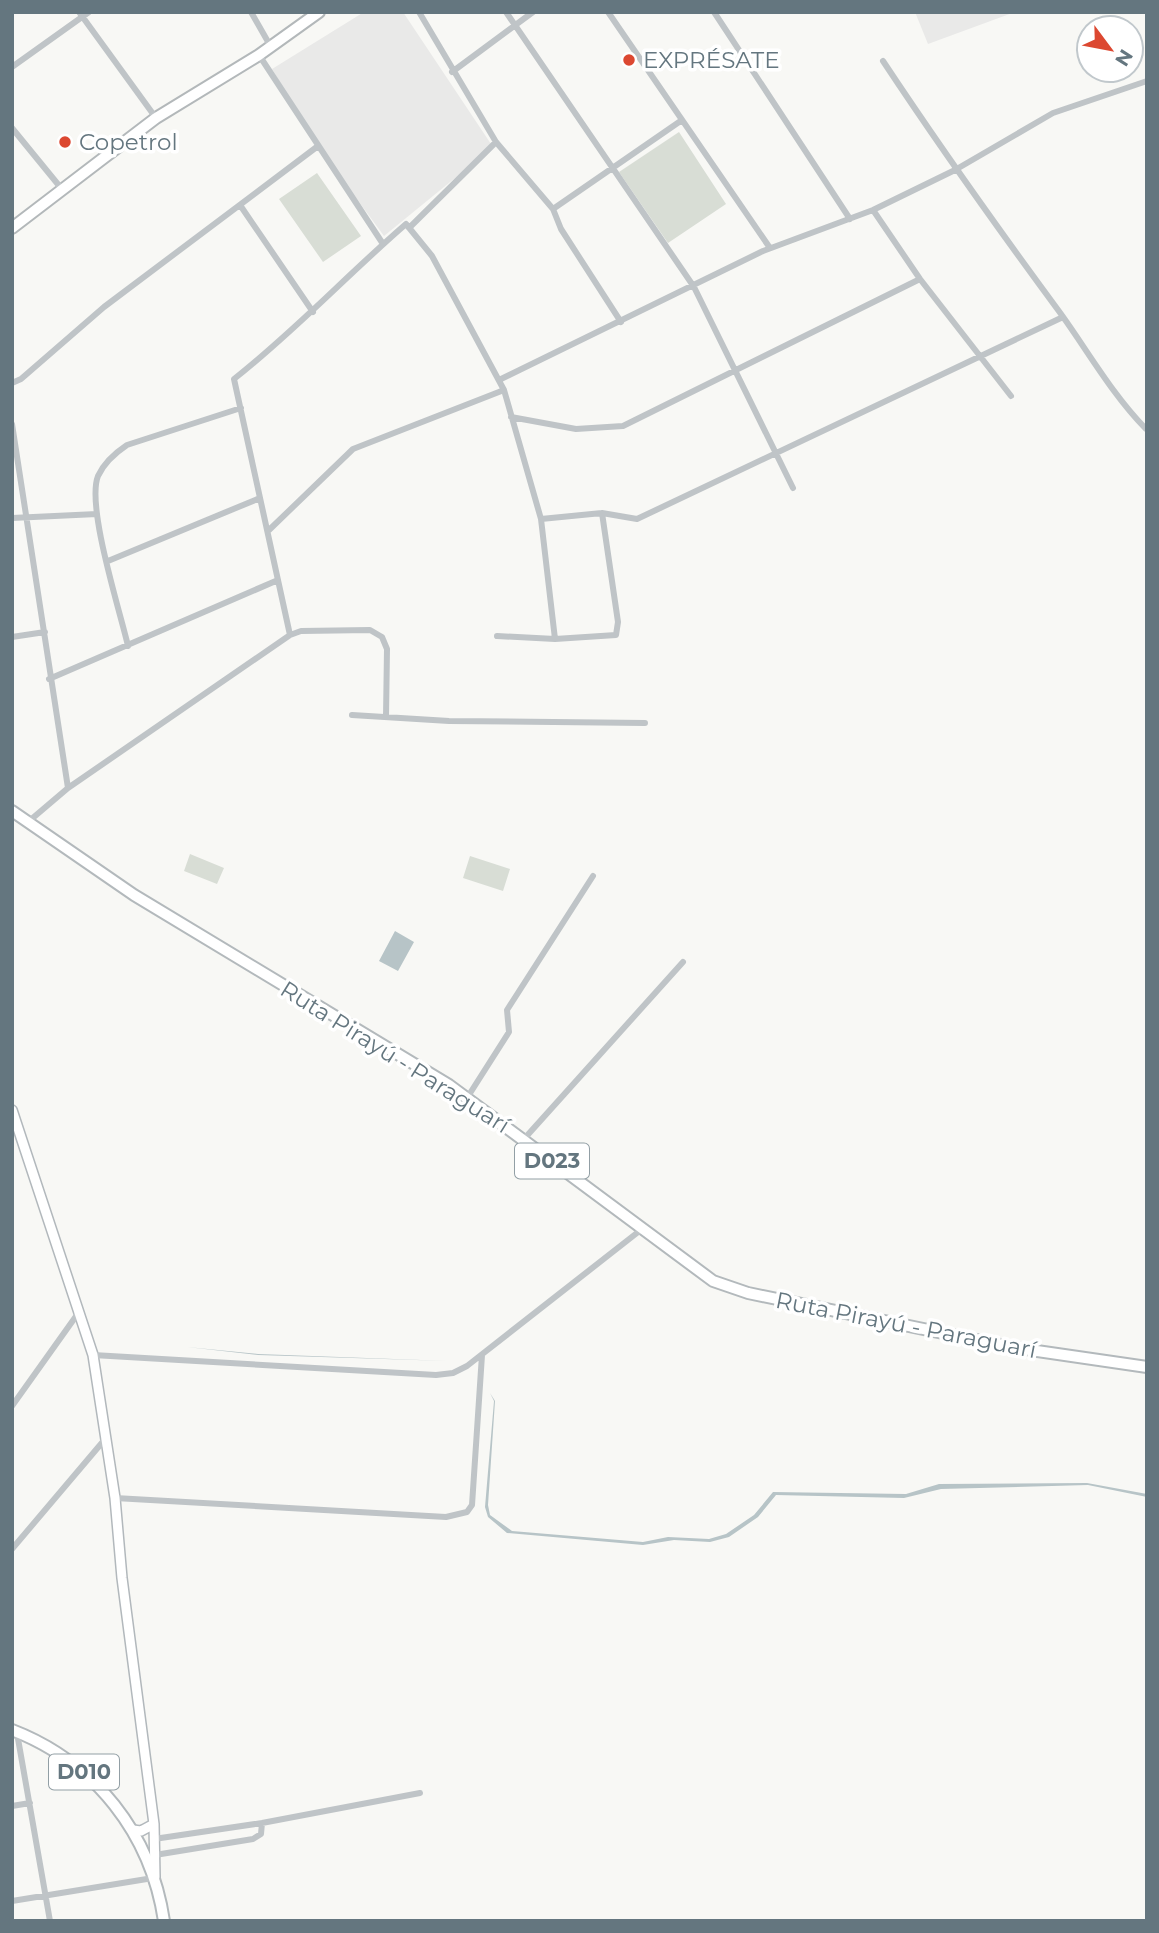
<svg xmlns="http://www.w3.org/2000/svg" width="1159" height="1933" viewBox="0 0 1159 1933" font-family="Montserrat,sans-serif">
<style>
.built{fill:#e9e9e8}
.green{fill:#d8ddd5}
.water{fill:#b7c4c7}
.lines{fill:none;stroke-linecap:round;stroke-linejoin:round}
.secondary-casing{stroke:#b2b8bc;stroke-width:12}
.primary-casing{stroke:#b3b9bc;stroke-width:14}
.trunk-casing{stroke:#b3b8ba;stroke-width:14}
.minor{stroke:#bfc4c7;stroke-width:6}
.secondary{stroke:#fff;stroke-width:9}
.primary{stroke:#fff;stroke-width:10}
.trunk{stroke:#fff;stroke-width:10}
.poi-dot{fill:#dc4831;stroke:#fff;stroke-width:2.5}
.labels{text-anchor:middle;stroke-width:7;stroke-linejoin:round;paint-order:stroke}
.shield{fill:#fff;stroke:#929fa5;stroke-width:2}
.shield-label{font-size:21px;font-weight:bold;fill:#64767f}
.poi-label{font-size:23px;fill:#64767f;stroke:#fff;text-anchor:start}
.street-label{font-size:23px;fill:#64767f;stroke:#fff}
</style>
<rect width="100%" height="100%" fill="#f8f8f5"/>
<path class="built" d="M 364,12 L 403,12 L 493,147 L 384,236 L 318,146 L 272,69 Z
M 915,12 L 1015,12 L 928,44 Z"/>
<path class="green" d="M 679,132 L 726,204 L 668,243 L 619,172 Z
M 317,173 L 361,236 L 323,262 L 279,199 Z
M 190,854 L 224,868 L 217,884 L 184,871 Z
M 470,856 L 510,869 L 503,891 L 463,878 Z"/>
<path class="water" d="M 395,931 L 414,942 L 398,971 L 379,961 Z
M 187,1347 L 258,1354 L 448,1361 L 258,1355 Z
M 490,1393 L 495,1401 L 488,1505 L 490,1515 L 512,1531 L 643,1542 L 668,1537 L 709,1539 L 726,1534 L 754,1515 L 773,1492 L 906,1494 L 939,1484 L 1087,1483 L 1147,1494 L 1147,1497 L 1088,1485 L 941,1489 L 904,1498 L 776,1495 L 758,1517 L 729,1537 L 710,1542 L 674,1540 L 643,1545 L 507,1533 L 488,1517 L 485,1507 L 494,1401 Z"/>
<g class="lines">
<g class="secondary-casing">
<path id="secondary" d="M 12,1110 L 93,1355 L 115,1498 L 122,1578 L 154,1824 L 155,1877
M 133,1830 L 141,1831 L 154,1824"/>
</g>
<g class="primary-casing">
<path id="primary" d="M 12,811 L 134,895 L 449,1085 L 713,1281 L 748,1293 L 1016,1348 L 1147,1367
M 12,1730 C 95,1762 151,1834 164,1921"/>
</g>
<g class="trunk-casing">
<path id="trunk" d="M 12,228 L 156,118 L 259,55 L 319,12"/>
</g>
<path class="minor" d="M 79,12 L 156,118
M 251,12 L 271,47
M 419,12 L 496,142 L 553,209 L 561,229 L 621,322
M 506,12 L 694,287 L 793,488
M 608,12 L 770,248
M 714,12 L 850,219
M 259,55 L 383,244
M 883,61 C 940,147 999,230 1061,314 C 1089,353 1112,394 1146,429
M 12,67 L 89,12
M 452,72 L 533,12
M 12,128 L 61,188
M 240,205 L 313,312
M 553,209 L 682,120
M 873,210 L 920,279 L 1011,396
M 409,228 L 496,142
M 499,380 L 763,251 L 873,210 L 955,170 L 1053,113 L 1147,81
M 12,383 L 21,379 L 104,307 L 318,146
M 511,417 L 576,429 L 623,426 L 920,279
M 12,424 L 68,788
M 12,518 L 97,514
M 541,519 L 602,513 L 637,519 L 1063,317
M 268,531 L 353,449 L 504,390
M 108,561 L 260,498
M 290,635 L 234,379 C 295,331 347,275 406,224 L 432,256 L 504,390 L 541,519 L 555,639
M 497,636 L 555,639 L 616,635 L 618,622 L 602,513
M 12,637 L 45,632
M 128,646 C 120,611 86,506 98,476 C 104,463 115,453 127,445 L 241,408
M 49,679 L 278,580
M 352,715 L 449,721 L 645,723
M 28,822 L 68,788 L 290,635 L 301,631 L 370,630 L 382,637 L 387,649 L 386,717
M 467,1098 L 509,1032 L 507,1010 L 593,876
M 524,1139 L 683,962
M 93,1355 L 436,1375 L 453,1373 L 467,1366 L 642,1229
M 12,1406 L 79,1312
M 115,1498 L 446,1517 L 467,1512 L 472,1505 L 482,1355
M 12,1549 L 106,1438
M 17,1733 L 50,1921
M 12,1806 L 30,1803
M 154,1839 L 262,1823 L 420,1793
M 155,1855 L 253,1839 L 261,1834 L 262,1823
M 12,1901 L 153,1878"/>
<use href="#secondary" class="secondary"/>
<use href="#primary" class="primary"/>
<use href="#trunk" class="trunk"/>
</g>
<g class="poi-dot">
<circle cx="629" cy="60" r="7"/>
<circle cx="65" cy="142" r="7"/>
</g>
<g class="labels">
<g class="shield">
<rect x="515" y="1143.5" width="74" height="35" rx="5"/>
<rect x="49" y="1754.5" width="70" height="35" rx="5"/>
</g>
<g class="shield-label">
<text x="552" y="1168">D023</text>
<text x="84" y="1779">D010</text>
</g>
<g class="poi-label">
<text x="643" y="68">EXPRÉSATE</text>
<text x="79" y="150">Copetrol</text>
</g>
<g class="street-label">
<text transform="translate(395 1057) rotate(32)" y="8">Ruta Pirayú - Paraguarí</text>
<text transform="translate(906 1325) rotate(11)" y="8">Ruta Pirayú - Paraguarí</text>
</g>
</g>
<rect width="1159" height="1933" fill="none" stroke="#64767f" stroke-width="28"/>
<g transform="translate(1110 49) rotate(122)"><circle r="33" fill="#ffffff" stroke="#c1c8cc" stroke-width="2"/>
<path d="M0-5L12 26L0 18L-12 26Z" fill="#dc4831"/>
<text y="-10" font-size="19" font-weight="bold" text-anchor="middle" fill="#64767f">N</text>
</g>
</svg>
